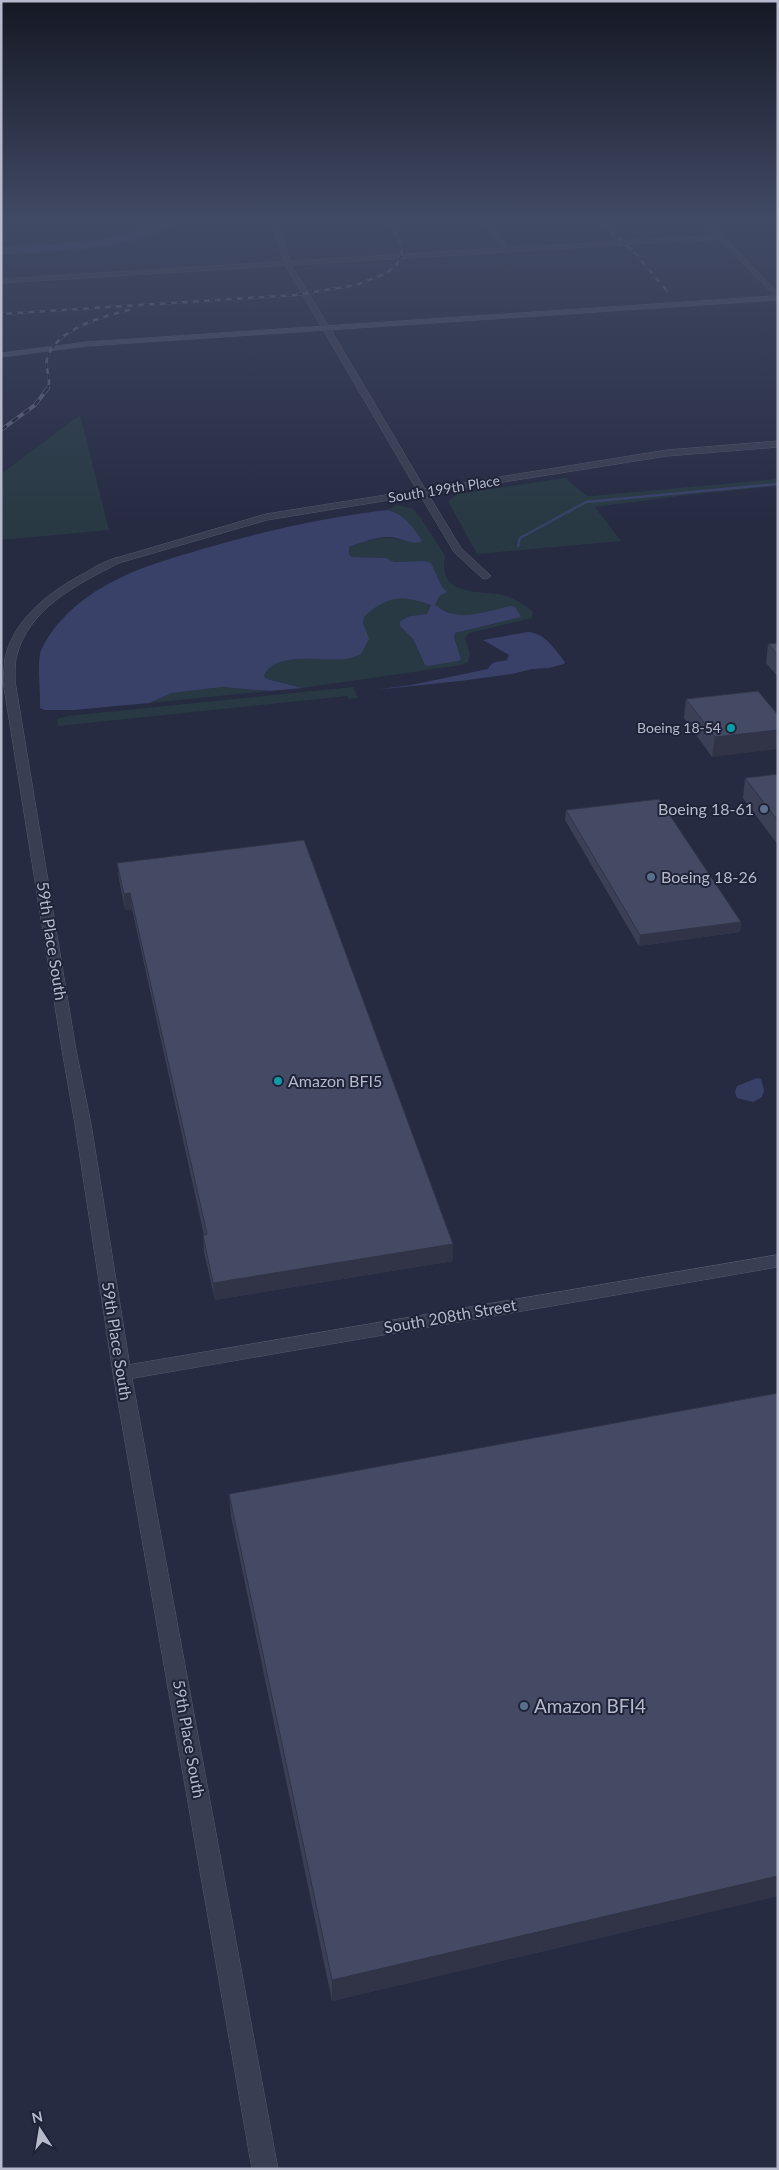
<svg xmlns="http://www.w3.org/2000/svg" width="779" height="2170" viewBox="0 0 779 2170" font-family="Lato,sans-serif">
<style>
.green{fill:#283943}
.water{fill:#394169}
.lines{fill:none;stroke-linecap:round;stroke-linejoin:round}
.stream{stroke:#394169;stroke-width:2.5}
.minor-casing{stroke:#55596c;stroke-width:1}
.tertiary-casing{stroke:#55596c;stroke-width:1}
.secondary-casing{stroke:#55596c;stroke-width:1}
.minor{fill:#3a3e52;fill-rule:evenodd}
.tertiary{fill:#3a3e52;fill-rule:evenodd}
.secondary{fill:#484c65;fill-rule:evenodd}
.rail-far1-casing{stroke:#5c6179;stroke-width:2.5}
.rail-casing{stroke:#5c6179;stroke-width:4}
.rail-far1{stroke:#1f2337;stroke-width:2;stroke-dasharray:5.5;stroke-linecap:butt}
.rail{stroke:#1f2337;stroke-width:2.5;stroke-dasharray:7;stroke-linecap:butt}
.wall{fill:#3b4056}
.shaded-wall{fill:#303446}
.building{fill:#454a64;stroke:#303446}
.culture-dot{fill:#0f9aa8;stroke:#1f2337;stroke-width:2}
.service-dot{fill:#5c6f8a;stroke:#1f2337;stroke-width:2}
.labels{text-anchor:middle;stroke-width:4;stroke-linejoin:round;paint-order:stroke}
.far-street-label{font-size:14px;fill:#b7bacc;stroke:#1f2337}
.far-poi-label{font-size:14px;fill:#b7bacc;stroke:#1f2337;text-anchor:end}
.poi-label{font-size:16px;fill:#b7bacc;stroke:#1f2337;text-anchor:start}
.street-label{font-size:16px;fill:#b7bacc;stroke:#1f2337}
.near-poi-label{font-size:19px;fill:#b7bacc;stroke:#1f2337;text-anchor:start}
</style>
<rect width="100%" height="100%" fill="#262b42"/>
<path class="green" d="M 80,415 L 109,530 L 1,540 L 1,474 Z
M 565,478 L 587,496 L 591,496 L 778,479 L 778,486 L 686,495 L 595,507 L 621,541 L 477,554 L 448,501 L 458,494 Z
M 396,505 L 412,508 L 421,518 L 445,556 C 438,594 471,591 498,594 C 509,595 524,604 533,612 L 532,618 L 469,633 L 465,639 L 470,653 L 468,662 L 462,665 L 302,688 L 267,679 L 264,676 C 266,671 269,667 273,664 C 287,656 333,658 350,658 L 364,617 L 378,605 L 386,600 L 403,598 L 413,598 L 431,605 L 427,614 L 410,616 L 400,621 L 400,626 L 413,639 L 425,665 L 428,666 L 459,661 L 461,659 L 454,637 L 455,633 L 521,617 L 498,609 L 470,616 L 460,616 L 436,607 L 435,605 L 440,595 L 446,593 L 446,591 L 442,587 L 431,563 L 425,561 L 394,562 L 386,558 L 352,557 L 349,554 L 349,547 C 375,538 386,535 413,543 L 395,512 L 388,510 Z
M 222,687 L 269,691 L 149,703 L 172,693 Z
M 353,687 L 358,698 L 349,699 L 347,696 L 58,726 L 57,719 L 68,716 Z"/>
<path class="water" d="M 162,219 L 181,219 C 135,251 56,251 1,255 L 1,247 C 49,244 121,245 162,219 Z
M 388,510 C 404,514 413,527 422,541 C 412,546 402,538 391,537 C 377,536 363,542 349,547 L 349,554 L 352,557 L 386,558 L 394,562 L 425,561 L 431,563 L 442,587 L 446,591 L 446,593 L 440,595 L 435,605 C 460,624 484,611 511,606 L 515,607 L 521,617 L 455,633 L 454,637 L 461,659 L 459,661 L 428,666 L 425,665 L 413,639 L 400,626 L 400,621 L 410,616 L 427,614 L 431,605 C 402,594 386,596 364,617 L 363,623 L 369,639 L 361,654 C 358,655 354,657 351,658 C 328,663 274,649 264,676 L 267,679 L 302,688 L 269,691 L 222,687 L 172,693 L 149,703 L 73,710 L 45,710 L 40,708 C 41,692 36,660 42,648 C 57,619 82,598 110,583 C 137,568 169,559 199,550 C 261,532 324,517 388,510 Z
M 528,632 C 546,634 554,648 565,662 L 564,664 L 549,668 L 532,669 L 512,674 L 460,681 L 374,690 L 411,685 L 488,669 C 494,659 497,663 507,660 L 509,655 L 483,640 Z
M 757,1078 L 761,1079 L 764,1090 L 762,1097 L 753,1102 L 737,1098 L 735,1092 L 737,1086 Z"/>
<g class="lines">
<path class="stream" d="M 518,546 L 520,538 L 586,502 L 778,484"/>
<g class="minor-casing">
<path id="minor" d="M 483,219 L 489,219 L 508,248 L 715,235 L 700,219 L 707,219 L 778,293 L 778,299 L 719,239 L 1,283 L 1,279 L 502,248 Z
M 323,326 L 330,328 L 425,489 L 667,450 L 778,441 L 778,447 L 667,456 L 428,494 L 461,548 L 491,576 L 486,579 L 482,578 L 454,552 L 420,495 L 267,520 L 119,563 L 113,563 L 113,559 L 266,514 L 417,490 L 322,328 Z
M 778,1255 L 778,1267 L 122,1380 L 116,1378 L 113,1373 L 116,1368 L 122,1366 Z"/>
</g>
<g class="tertiary-casing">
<path id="tertiary" d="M 271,219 L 277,219 L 290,263 L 330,328 L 329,330 L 322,328 L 284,263 Z
M 116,558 L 121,561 L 119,563 C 78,584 28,608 16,658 C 15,665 15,673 15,681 L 76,1050 L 91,1124 L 131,1373 L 278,2169 L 252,2169 L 113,1373 L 75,1124 L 62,1050 L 3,681 C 4,674 4,665 5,658 C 14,619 48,593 81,575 C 92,569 104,561 116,558 Z"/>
</g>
<g class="secondary-casing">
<path id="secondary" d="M 778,296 L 778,300 L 87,346 L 1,357 L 1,353 L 87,342 Z"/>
</g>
<use href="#minor" class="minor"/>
<use href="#tertiary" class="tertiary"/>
<use href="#secondary" class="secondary"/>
<g class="rail-far1-casing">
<path id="rail-far1" d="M 602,219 L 617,239
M 614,234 L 636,254 L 667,291
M 1,314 L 295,295 L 356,285 L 387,273 L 397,264 L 402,254 L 399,241 L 387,219
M 47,390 C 53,379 44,369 47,359 C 55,329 103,316 129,310"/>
</g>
<g class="rail-casing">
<path id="rail" d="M 1,430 L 35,405 L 48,388"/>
</g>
<use href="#rail-far1" class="rail-far1"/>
<use href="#rail" class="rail"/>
</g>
<path class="wall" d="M 778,643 L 778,677 L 766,663 L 768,644 Z
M 758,691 L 712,757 L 684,718 L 686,699 Z
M 778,774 L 778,845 L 743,798 L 745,778 Z
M 566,810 L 741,922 L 740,932 L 639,946 L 565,820 Z
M 117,863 L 453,1244 L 453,1261 L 215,1300 L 204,1252 L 203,1235 L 204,1235 L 132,909 L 125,910 L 119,879 Z
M 778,1393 L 778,1896 L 332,2001 L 231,1516 L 229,1494 Z"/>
<path class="shaded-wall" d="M 778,730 L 778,749 L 712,757 L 715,737 Z
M 130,893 L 132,909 L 125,910 L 124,894 Z
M 741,922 L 740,932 L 639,946 L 640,935 Z
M 453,1244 L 453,1261 L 215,1300 L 213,1283 Z
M 778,1876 L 778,1896 L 332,2001 L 332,1980 Z"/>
<path class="building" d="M 778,643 L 778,655 L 768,644 Z
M 758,691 L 778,715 L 778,730 L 715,737 L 686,699 Z
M 778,774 L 778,821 L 745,778 Z
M 659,799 L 741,922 L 640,935 L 566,810 Z
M 304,840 L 453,1244 L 213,1283 L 203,1235 L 207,1234 L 130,893 L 124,894 L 117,863 Z
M 778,1393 L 778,1876 L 332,1980 L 229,1494 Z"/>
<linearGradient id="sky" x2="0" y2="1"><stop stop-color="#151824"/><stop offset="0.42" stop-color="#414a65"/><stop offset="1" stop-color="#414a65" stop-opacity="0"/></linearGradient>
<rect width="779" height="523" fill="url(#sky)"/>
<g class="culture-dot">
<circle cx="731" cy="728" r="5"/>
<circle cx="278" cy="1081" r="5"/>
</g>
<g class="service-dot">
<circle cx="764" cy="809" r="5"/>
<circle cx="651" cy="877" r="5"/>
<circle cx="524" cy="1706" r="5"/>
</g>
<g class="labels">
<g class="far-street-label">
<text transform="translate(444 489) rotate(-9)" y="5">South 199th Place</text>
</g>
<g class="far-poi-label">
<text x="721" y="733">Boeing 18-54</text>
</g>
<g class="poi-label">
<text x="754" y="815" text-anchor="end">Boeing 18-61</text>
<text x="661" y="883">Boeing 18-26</text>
<text x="288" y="1087">Amazon BFI5</text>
</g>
<g class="street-label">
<text transform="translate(52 941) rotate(81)" y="6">59th Place South</text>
<text transform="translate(450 1316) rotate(-10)" y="6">South 208th Street</text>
<text transform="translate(117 1341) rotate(81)" y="6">59th Place South</text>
<text transform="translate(189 1739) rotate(80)" y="6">59th Place South</text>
</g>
<g class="near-poi-label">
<text x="534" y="1713">Amazon BFI4</text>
</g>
</g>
<rect width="779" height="2170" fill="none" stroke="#b7bacc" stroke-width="5"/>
<g transform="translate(40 2130) rotate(348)" stroke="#1f2337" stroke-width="4" paint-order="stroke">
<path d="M0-4L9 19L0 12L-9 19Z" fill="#b7bacc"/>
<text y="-8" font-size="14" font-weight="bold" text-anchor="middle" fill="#b7bacc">N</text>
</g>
</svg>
